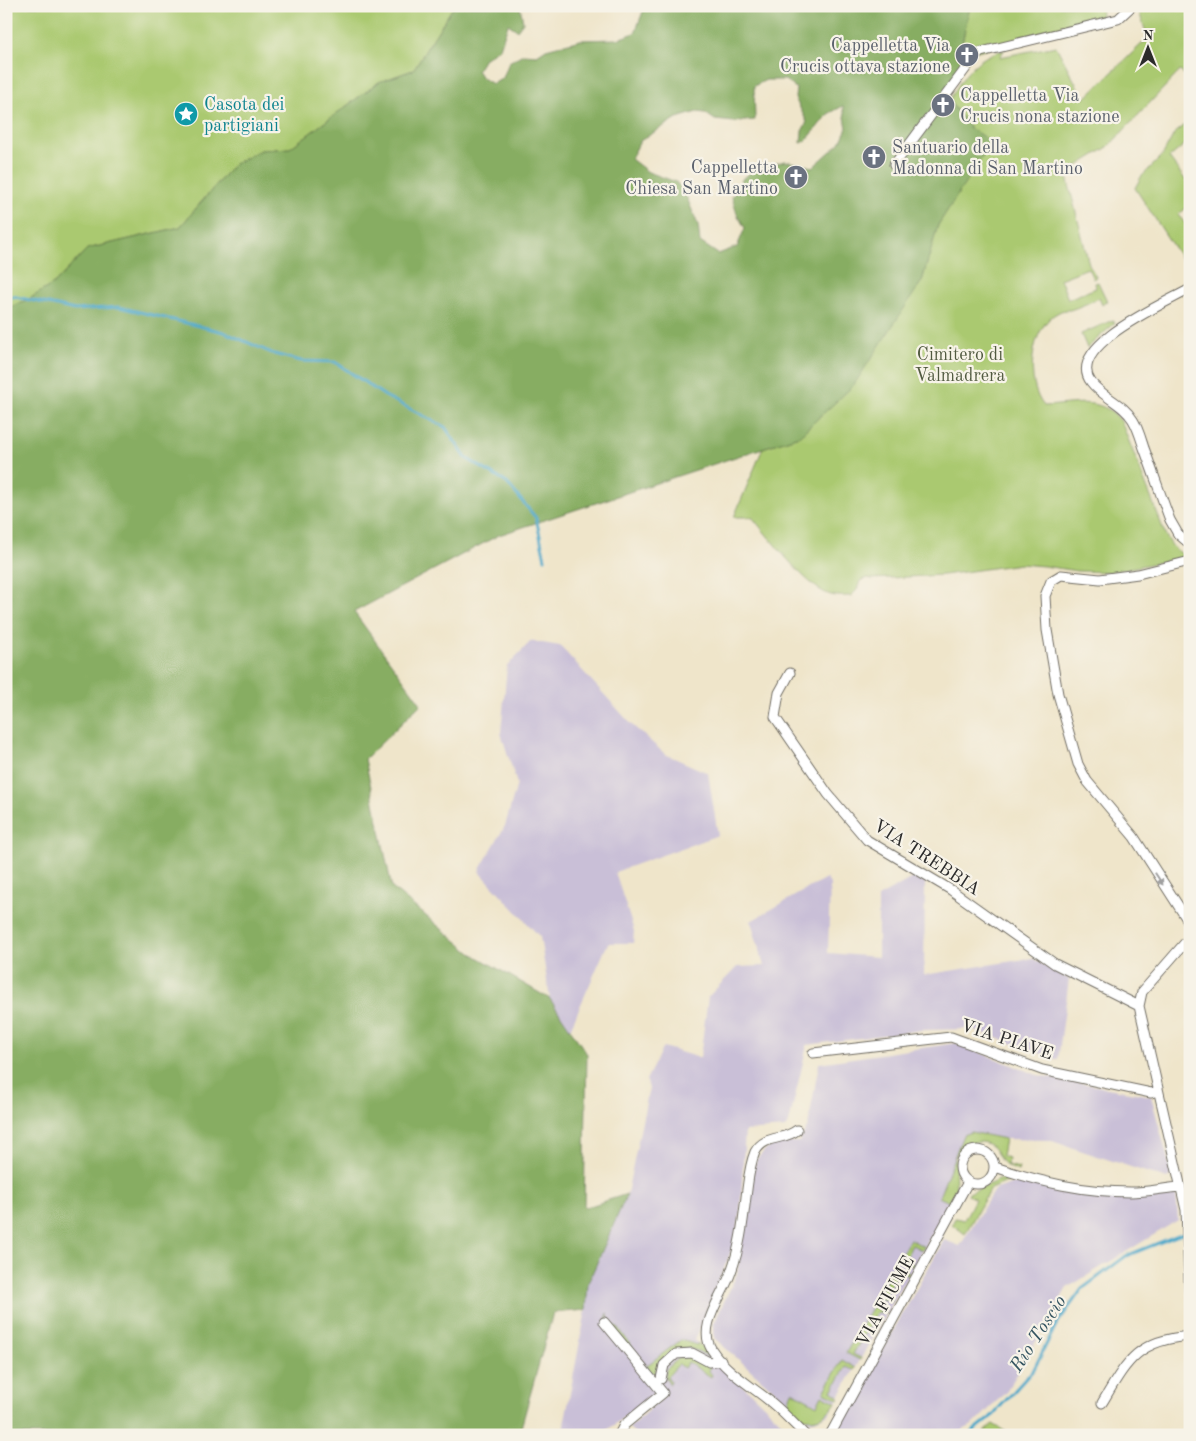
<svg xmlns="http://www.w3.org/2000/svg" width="1196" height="1441" viewBox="0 0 1196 1441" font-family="'Old Standard TT',serif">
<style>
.industrial{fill:#c9bfd7}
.green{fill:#aac970;stroke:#6a7a4e}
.forest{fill:#87ad62;stroke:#596c46;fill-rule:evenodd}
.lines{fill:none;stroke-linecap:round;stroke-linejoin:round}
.stream{stroke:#4ba7c9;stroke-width:3}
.street-casing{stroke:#706c63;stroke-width:11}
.street{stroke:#fff;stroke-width:9}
.oneway{fill:#a0a0a0}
.labels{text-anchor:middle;stroke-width:4.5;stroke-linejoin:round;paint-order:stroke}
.worship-label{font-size:18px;fill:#5b616d;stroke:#f7f3e8;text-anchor:end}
.culture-label{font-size:18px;fill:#0d838f;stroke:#f7f3e8;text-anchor:start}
.park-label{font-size:18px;fill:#515a40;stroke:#f7f3e8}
.street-label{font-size:18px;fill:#2b2b2b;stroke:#f7f3e8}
.water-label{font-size:19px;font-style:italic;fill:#365662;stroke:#f7f3e8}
</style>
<rect width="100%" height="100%" fill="#f7f3e8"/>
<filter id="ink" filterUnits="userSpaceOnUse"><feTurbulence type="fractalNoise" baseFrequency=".02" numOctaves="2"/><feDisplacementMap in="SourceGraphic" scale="10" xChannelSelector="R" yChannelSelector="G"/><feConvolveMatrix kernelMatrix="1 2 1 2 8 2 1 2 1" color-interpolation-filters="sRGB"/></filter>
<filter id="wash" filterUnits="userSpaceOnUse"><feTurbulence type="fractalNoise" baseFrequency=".0096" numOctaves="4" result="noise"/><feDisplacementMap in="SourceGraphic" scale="20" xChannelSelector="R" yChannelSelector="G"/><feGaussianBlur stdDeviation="1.12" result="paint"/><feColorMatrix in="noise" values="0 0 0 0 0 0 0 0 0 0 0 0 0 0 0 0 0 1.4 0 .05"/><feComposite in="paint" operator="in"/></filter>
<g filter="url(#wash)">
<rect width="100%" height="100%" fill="#efe5ca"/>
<path class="industrial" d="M 531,641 L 560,646 L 632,725 L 665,754 L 708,773 L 718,835 L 615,872 L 634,931 L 633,943 L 608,943 L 570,1029 L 550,999 L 540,937 L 479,871 L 505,826 L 517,784 L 501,733 L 507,666 Z
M 914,877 L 925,882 L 924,975 L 1032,958 L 1069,979 L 1058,1060 L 972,1029 L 922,1030 L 807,1045 L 789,1123 L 785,1128 L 745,1131 L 740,1216 L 734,1244 L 695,1340 L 795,1435 L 637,1435 L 629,1428 L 666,1394 L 661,1388 L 601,1435 L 562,1435 L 586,1310 L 588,1283 L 627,1194 L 649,1088 L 646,1080 L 663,1047 L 700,1058 L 708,997 L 737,967 L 764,966 L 751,921 L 826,878 L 830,884 L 828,953 L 878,957 L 878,897 Z
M 956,1043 L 1037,1075 L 1151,1096 L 1172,1175 L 1167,1179 L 1049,1140 L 1005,1139 L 971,1132 L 963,1135 L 939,1196 L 950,1203 L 829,1414 L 810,1422 L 714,1338 L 713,1325 L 737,1274 L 748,1191 L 756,1160 L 765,1150 L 780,1142 L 799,1142 L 808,1126 L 819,1063 Z
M 1017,1182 L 1126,1198 L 1176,1191 L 1178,1220 L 1067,1288 L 1007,1391 L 974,1424 L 954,1435 L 837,1435 L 837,1431 L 944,1240 L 960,1246 L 994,1190 Z"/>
<path class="green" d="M 6,6 L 457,6 L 452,9 L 413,70 L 379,82 L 290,148 L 261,150 L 234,164 L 180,227 L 87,249 L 55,283 L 29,299 L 6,309 Z
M 970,6 L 1103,6 L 1099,20 L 977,51 L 962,60 L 960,52 Z
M 1138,9 L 1190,9 L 1190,79 L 1180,71 L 1108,147 L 1066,173 L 1089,264 L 1096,277 L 1093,279 L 1088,268 L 1060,279 L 1068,299 L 1096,288 L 1095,283 L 1098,282 L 1107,301 L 1102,305 L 1099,298 C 1090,302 1080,307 1070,310 C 1067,310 1062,310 1059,312 C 1029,326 1025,384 1044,406 C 1073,405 1101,395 1121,421 L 1166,536 L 1173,547 L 1186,557 L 1110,572 L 1077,571 L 1044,566 L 1020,564 L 943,575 L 872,579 L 868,578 L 860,581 L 857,590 L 851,596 C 844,596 835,597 828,594 C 807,587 767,535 752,517 L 734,517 L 763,448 L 799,436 L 922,281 L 938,225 L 950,204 L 971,129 L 949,101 C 962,77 976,56 1004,50 L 1000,57 L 1056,46 L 1084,99 L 1148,38 Z
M 1190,121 L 1190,140 L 1169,158 L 1190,186 L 1190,205 L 1178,215 L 1190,229 L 1190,272 L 1135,188 L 1141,177 L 1162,156 L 1174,134 Z
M 1113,320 L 1115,323 L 1087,348 L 1081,334 Z
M 971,1132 L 1005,1139 L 1002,1156 L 1008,1158 L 1007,1165 L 1019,1168 L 1018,1171 C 1015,1169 1010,1168 1007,1166 C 1001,1163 999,1156 995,1150 C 983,1135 964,1143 955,1157 L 956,1187 L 949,1202 L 939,1197 L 963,1135 Z
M 1001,1179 L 1014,1179 L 990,1189 L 965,1234 L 952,1224 L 955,1218 L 964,1220 L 975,1199 L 968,1195 L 969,1193 Z
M 910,1239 L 924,1247 L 922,1250 L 912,1245 L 905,1259 L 914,1264 L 913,1266 L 899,1258 Z
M 895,1265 L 909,1273 L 908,1276 L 899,1271 L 885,1294 L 893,1301 L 877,1298 Z
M 872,1306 L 886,1314 L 877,1312 L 853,1354 L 861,1358 L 860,1360 L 846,1353 Z
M 608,1313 L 608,1320 L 619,1329 L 646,1366 L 681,1340 L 697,1345 L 698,1343 L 711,1355 L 709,1357 C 684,1341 665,1348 654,1375 L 606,1320 Z
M 688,1356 L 710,1367 L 709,1371 L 712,1375 L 711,1377 L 688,1362 L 684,1368 L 679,1364 L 667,1377 L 671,1383 L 669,1384 L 665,1377 L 666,1369 L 679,1358 Z
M 842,1360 L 856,1368 L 854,1370 L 846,1367 L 832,1391 L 839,1396 L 838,1399 L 824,1392 Z
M 792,1391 L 817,1405 L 822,1395 L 836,1402 C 825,1422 801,1425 787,1406 Z
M 993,1424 L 1011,1435 L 981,1435 Z"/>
<path class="forest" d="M 457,6 L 520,6 L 523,22 L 517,30 L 508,24 L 500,48 L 484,59 L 477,70 L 482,78 L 493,84 L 503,78 L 509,62 L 523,54 L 537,55 L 546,49 L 580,40 L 617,39 L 635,33 L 645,6 L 970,6 L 960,52 L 962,60 L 946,97 L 971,129 L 992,142 L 938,225 L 922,281 L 853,386 L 799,436 L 499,535 L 354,612 L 421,704 L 365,759 L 392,888 L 471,953 L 550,999 L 587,1054 L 584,1208 L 627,1194 L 588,1283 L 586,1310 L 553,1313 L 519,1435 L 6,1435 L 6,309 L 29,299 L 55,283 L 87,249 L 180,227 L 234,164 L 261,150 L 290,148 L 379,82 L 413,70 L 452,9 ZM 766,80 L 785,80 L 796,88 L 795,98 L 807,122 L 802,131 L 801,143 L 807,140 L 828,114 L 843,106 L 847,128 L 840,143 L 813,167 L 785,161 L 758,168 L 743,178 L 732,197 L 737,214 L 745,228 L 737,247 L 718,254 L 700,242 L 698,225 L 685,193 L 676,182 L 648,172 L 631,159 L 640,141 L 677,118 L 697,112 L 705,113 L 715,120 L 734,122 L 755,120 L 754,86 Z"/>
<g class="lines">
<path class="stream" d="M 6,301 L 12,296 L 75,310 L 119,307 L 224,332 L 274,354 L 301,361 L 335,362 L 385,396 L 445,427 L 466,458 L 507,483 L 536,518 L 545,559
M 968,1435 L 990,1418 L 1034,1369 L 1056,1325 L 1082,1289 L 1126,1256 L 1186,1232"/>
</g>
</g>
<g filter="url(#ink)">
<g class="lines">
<g class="street-casing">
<path id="street" d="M 894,165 L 975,56 L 981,52 L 1118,19 L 1132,6
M 1190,289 C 1168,302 1064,346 1091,382 C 1102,397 1123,403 1133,420 C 1138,428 1141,439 1144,448 C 1153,472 1161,496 1170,520 L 1178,534 L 1190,544
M 1190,561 L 1138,574 L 1100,579 L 1061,575 L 1051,581 L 1045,596 L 1047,630 L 1058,694 L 1078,764 L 1087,781 L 1134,837 L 1190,924
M 790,673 L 779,693 L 775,717 L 828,794 L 867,840 L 951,890 L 1055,964 L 1139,1006
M 1190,937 L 1142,992 L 1139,1006 L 1186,1210 L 1190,1306
M 813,1053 L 951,1037 L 1042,1070 L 1151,1093 L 1158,1091
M 797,1130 C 784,1141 765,1134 755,1152 C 749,1166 748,1183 746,1197 C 743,1222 740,1248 731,1272 C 724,1295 696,1326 712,1350 C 727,1373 752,1386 772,1403 C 784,1413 794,1424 805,1435
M960 1167a17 17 0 1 1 34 0a17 17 0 1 1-34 0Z
M 995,1167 C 1040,1182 1083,1192 1131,1192 C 1147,1192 1165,1188 1181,1187
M 604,1322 L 663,1393 L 624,1425 L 619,1435
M 661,1379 L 664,1365 L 676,1354 L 692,1353 L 709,1362 L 721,1360
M 1102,1403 C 1127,1361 1137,1340 1190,1336
M 830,1435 L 968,1182"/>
</g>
<use href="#street" class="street"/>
</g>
<defs><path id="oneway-solid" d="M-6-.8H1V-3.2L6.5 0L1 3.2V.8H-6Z" transform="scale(1.25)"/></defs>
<use class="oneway" href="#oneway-solid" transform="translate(1159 879) rotate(57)"/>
</g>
<defs>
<g id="church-disc" transform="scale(1.25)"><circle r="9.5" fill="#6b7280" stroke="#f7f3e8"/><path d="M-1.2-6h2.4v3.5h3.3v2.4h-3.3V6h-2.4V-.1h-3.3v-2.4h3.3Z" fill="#fff"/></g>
<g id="sight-disc" transform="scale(1.25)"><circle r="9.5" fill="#0f9aa8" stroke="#f7f3e8"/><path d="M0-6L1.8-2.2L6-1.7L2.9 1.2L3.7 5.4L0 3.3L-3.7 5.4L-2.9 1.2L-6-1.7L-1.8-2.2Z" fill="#fff"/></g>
</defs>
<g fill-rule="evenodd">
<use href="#church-disc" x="967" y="55"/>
<use href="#church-disc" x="943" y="105"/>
<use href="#sight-disc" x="186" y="114"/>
<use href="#church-disc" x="874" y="157"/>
<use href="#church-disc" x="796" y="177"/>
</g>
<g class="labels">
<g class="worship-label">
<text x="950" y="51">Cappelletta Via<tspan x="950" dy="21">Crucis ottava stazione</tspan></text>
<text x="960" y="101" text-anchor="start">Cappelletta Via<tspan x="960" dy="21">Crucis nona stazione</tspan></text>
<text x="892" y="153" text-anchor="start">Santuario della<tspan x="892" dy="21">Madonna di San Martino</tspan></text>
<text x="778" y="173">Cappelletta<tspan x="778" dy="21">Chiesa San Martino</tspan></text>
</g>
<g class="culture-label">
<text x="204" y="110">Casota dei<tspan x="204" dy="21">partigiani</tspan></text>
</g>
<g class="park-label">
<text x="960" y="360">Cimitero di<tspan x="960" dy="21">Valmadrera</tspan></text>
</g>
<g class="street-label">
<text transform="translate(927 857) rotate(33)" y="6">VIA TREBBIA</text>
<text transform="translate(1007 1039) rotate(18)" y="6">VIA PIAVE</text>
<text transform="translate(885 1301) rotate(-61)" y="6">VIA FIUME</text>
</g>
<g class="water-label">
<text transform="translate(1037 1333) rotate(-57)" y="7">Rio Toscio</text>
</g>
</g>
<rect width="1196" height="1441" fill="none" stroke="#f7f3e8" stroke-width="25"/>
<g transform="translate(1148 48)" stroke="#f7f3e8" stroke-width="4" paint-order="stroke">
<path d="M0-4L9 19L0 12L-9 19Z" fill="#2b2b2b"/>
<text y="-8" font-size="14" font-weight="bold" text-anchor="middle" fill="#2b2b2b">N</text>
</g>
</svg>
